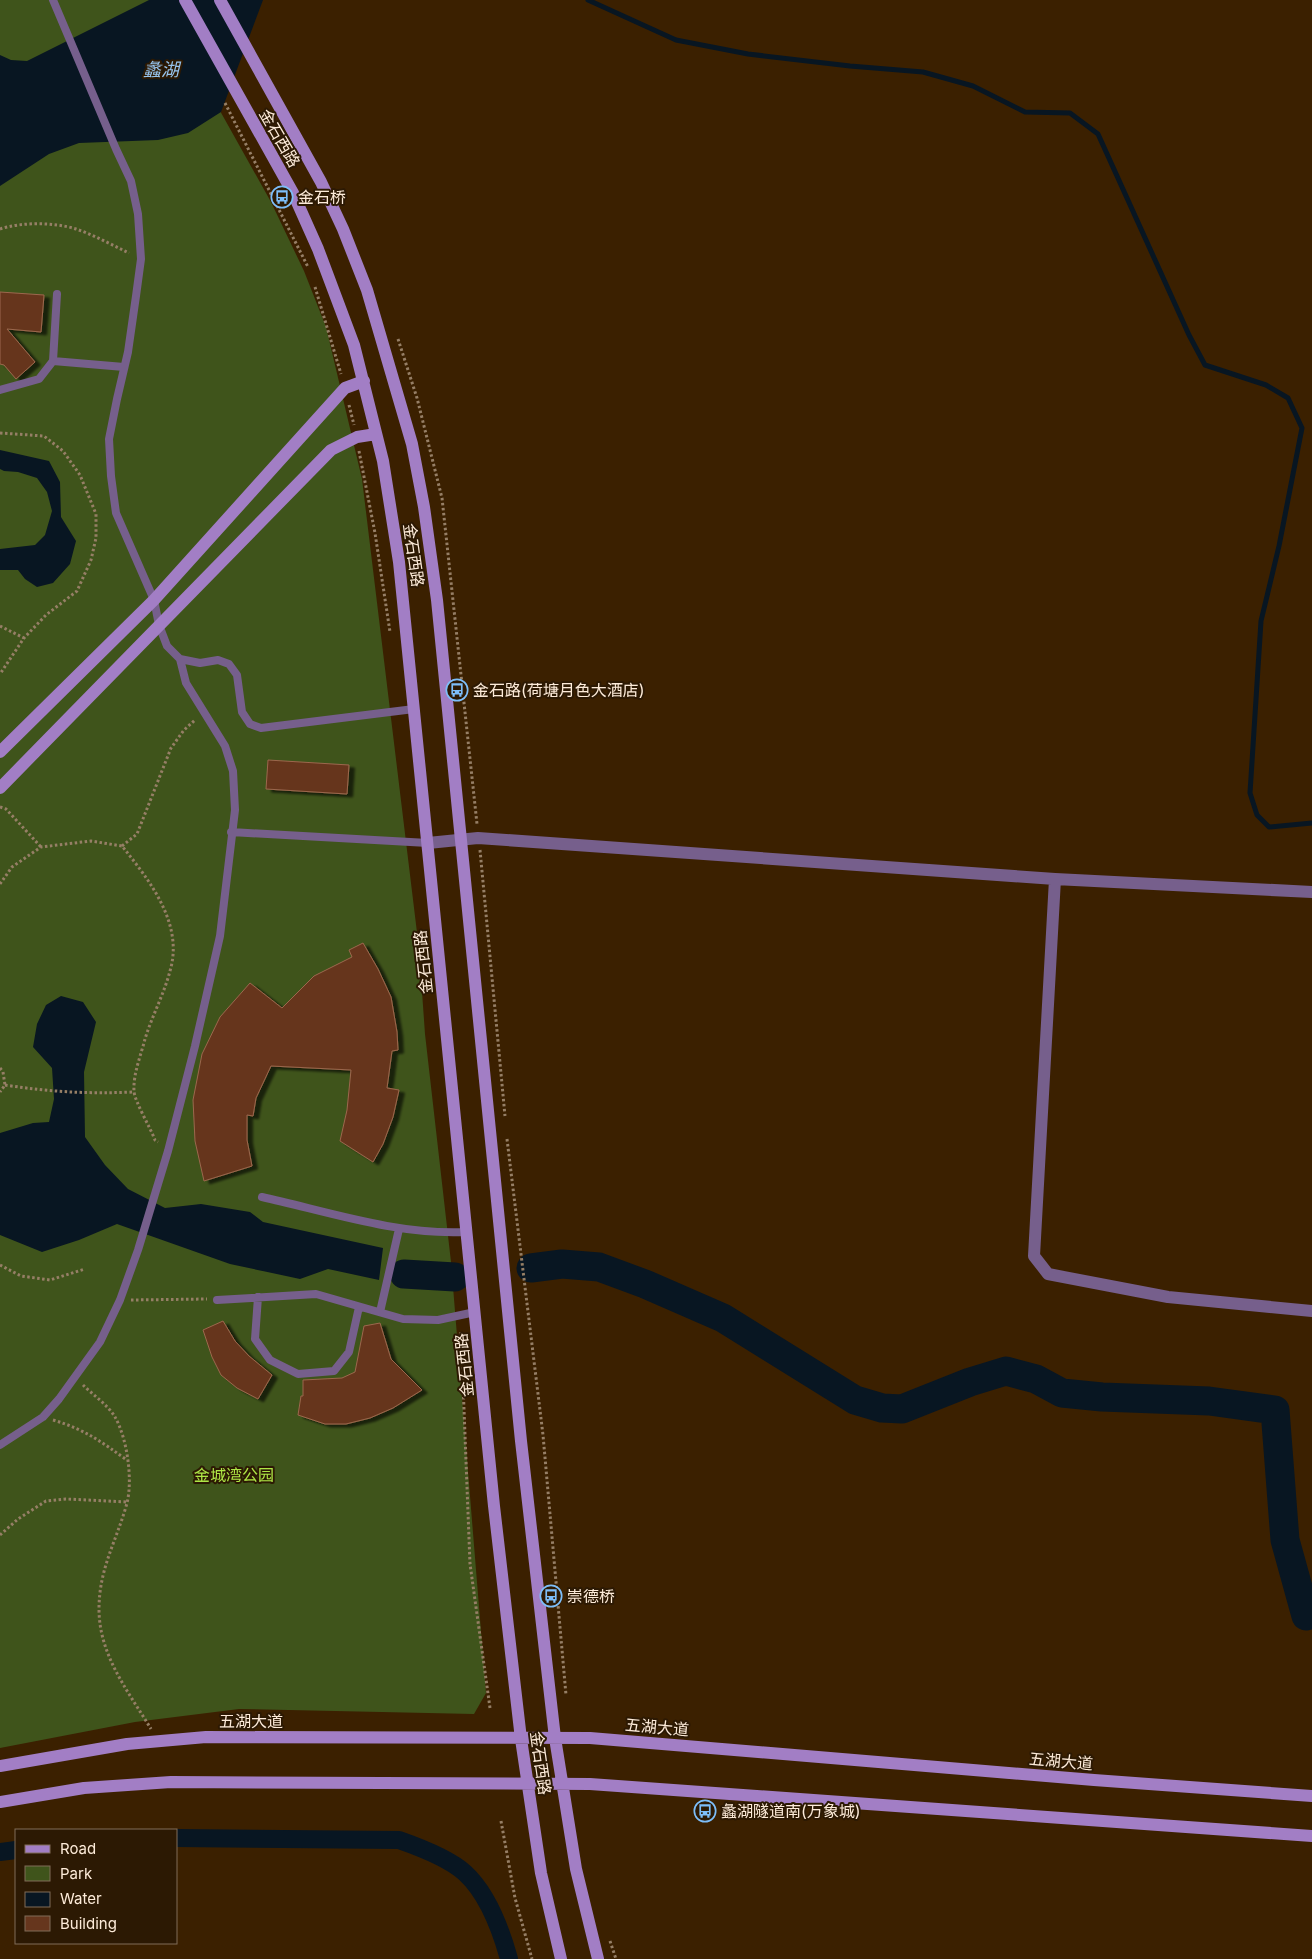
<svg xmlns="http://www.w3.org/2000/svg" width="1312" height="1959" viewBox="0 0 1312 1959" font-family="Inter,'Noto Sans SC',sans-serif">
<style>
.green{fill:#3f541b}
.water{fill:#081622}
.lines{fill:none;stroke-linecap:round;stroke-linejoin:round}
.stream{stroke:#081622;stroke-width:5}
.canal{stroke:#081622;stroke-width:18}
.river{stroke:#081622;stroke-width:29}
.building{fill:#66361d;stroke:#9c674d;filter:url(#shadow)}
.path{stroke:#967f66;stroke-width:3;stroke-dasharray:2.5 2.5;stroke-linecap:butt}
.lane{stroke:#765f8c;stroke-width:8}
.street{stroke:#765f8c;stroke-width:12}
.secondary{stroke:#a27ec5;stroke-width:12}
.labels{text-anchor:middle;stroke-width:4;stroke-linejoin:round;paint-order:stroke}
.street-label{font-size:16px;fill:#fdebd9;stroke:#2c1903}
.poi-label{font-size:16px;fill:#fdebd9;stroke:#2c1903;text-anchor:start}
.park-label{font-size:16px;fill:#aee646;stroke:#2c1903}
.water-label{font-size:18px;font-style:italic;fill:#97c4ee;stroke:#2c1903}
</style>
<defs>
<filter id="shadow"><feDropShadow dx="5.5" dy="3" stdDeviation="1" flood-color="#0009"/></filter>
</defs>
<rect width="100%" height="100%" fill="#3b2000"/>
<path class="green" d="M 0,0 L 158,0 L 271,202 L 304,271 L 326,327 L 362,479 L 419,949 L 425,1034 L 451,1262 L 486,1693 L 474,1714 L 239,1709 L 135,1722 L 0,1748 Z"/>
<path class="water" d="M 149,0 L 263,0 L 221,112 L 188,133 L 158,140 L 79,143 L 49,154 L 0,186 L 0,55 L 11,60 L 27,61 Z
M 0,450 L 49,461 L 60,482 L 61,517 L 76,541 L 70,564 L 53,583 L 37,587 L 25,579 L 18,570 L 0,570 L 0,549 L 35,545 L 45,535 L 52,511 L 47,492 L 37,478 L 18,472 L 4,471 L 0,469 Z
M 61,996 L 83,1002 L 96,1022 L 84,1072 L 85,1137 L 105,1165 L 128,1189 L 165,1208 L 201,1204 L 250,1212 L 263,1222 L 383,1248 L 379,1280 L 328,1269 L 300,1279 L 230,1264 L 117,1224 L 79,1240 L 42,1252 L 0,1235 L 0,1133 L 33,1123 L 49,1122 L 54,1099 L 52,1068 L 33,1047 L 37,1024 L 46,1005 Z"/>
<g class="lines">
<path class="stream" d="M 588,0 L 676,40 L 748,54 L 850,66 L 923,72 L 973,86 L 1025,112 L 1070,113 L 1098,134 L 1189,335 L 1205,365 L 1266,385 L 1288,398 L 1302,428 L 1279,546 L 1261,621 L 1250,793 L 1257,815 L 1269,827 L 1312,823"/>
<path class="canal" d="M 176,1838 L 399,1840 C 419,1847 450,1859 465,1873 C 488,1894 501,1930 509,1959
M 0,1852 L 16,1850"/>
<path class="river" d="M 531,1268 L 562,1264 L 599,1267 L 645,1284 L 723,1318 L 855,1400 L 882,1408 L 902,1409 L 970,1382 L 1006,1371 L 1036,1379 L 1062,1393 L 1102,1397 L 1209,1401 L 1275,1410 L 1285,1540 L 1306,1616
M 404,1274 L 455,1277"/>
</g>
<path class="building" d="M 0,292 L 44,295 L 41,332 L 7,329 L 35,362 L 16,379 L 4,365 L 0,364 Z
M 268,760 L 349,765 L 347,794 L 266,789 Z
M 363,943 L 378,969 L 391,997 L 397,1032 L 398,1050 L 392,1051 L 387,1088 L 399,1090 L 393,1117 L 383,1144 L 373,1162 L 340,1141 L 347,1110 L 351,1070 L 271,1066 L 256,1098 L 253,1116 L 247,1115 L 247,1140 L 252,1166 L 204,1181 L 195,1141 L 193,1100 L 202,1054 L 220,1017 L 250,983 L 282,1008 L 314,976 L 352,957 L 349,950 Z
M 223,1321 L 235,1341 L 249,1356 L 272,1375 L 258,1399 L 237,1388 L 221,1375 L 212,1357 L 203,1330 Z
M 380,1323 L 391,1359 L 422,1390 L 393,1408 L 370,1418 L 346,1424 L 325,1424 L 298,1415 L 301,1396 L 303,1396 L 303,1380 L 342,1378 L 355,1372 L 364,1326 Z"/>
<g class="lines">
<path class="path" d="M 225,103 L 308,267
M 0,229 C 22,222 54,222 76,229 C 94,235 112,245 129,253
M 315,287 L 341,374
M 398,339 L 417,398 L 442,498 L 477,824
M 349,405 L 354,425
M 0,433 L 44,436 L 63,451 L 80,475 L 96,514 L 96,538 L 91,560 L 77,591 L 46,615 L 24,638 L 0,674
M 359,451 L 375,533 L 390,632
M 0,626 L 24,638
M 0,807 L 6,809 L 41,847
M 122,846 L 137,834 L 171,748 L 184,730 L 195,720
M 480,850 L 505,1116
M 0,884 L 12,867 L 41,847 L 91,841 L 122,846 C 150,881 184,924 170,971 C 164,994 152,1016 145,1039 C 141,1055 133,1074 134,1091 C 134,1100 151,1129 155,1140 L 158,1142
M 0,1068 L 3,1072 L 5,1085 L 0,1092
M 5,1085 C 50,1092 88,1094 134,1092
M 507,1139 L 543,1435 L 566,1695
M 0,1265 L 21,1276 L 50,1280 L 85,1269
M 131,1300 L 207,1299
M 461,1332 L 470,1564 L 490,1708
M 83,1385 C 93,1395 108,1405 115,1417 C 127,1438 133,1479 127,1503 C 117,1540 99,1568 99,1609 C 99,1655 128,1691 151,1729
M 53,1420 C 84,1429 102,1442 128,1461
M 0,1535 L 18,1519 L 46,1501 L 66,1499 L 127,1502
M 501,1821 L 515,1898 L 532,1959
M 610,1941 L 616,1959"/>
<path class="lane" d="M 53,0 L 116,149 L 131,181 L 138,214 L 141,259 L 136,296 L 128,352 L 117,399 L 109,439 L 111,476 L 116,513 L 154,600 L 159,625 L 167,646 L 180,659 L 200,663 L 218,660 L 229,664 L 237,675 L 242,712 L 250,724 L 261,728 L 414,709
M 57,294 L 53,361 L 124,367
M 0,390 L 39,379 L 53,361
M 231,832 L 428,843
M 262,1197 C 329,1212 397,1235 465,1232
M 258,1297 L 255,1339 L 270,1360 L 298,1374 L 334,1371 L 349,1352 L 359,1307
M 217,1300 L 316,1294 L 403,1319 L 438,1320 L 475,1312
M 380,1312 L 399,1229
M 0,1445 L 43,1417 L 59,1399 L 100,1342 L 120,1300 L 138,1250 L 168,1151 L 195,1046 L 220,936 L 235,810 L 233,771 L 225,746 L 186,683 L 180,659"/>
<path class="street" d="M 428,843 L 478,838 L 1055,879 L 1312,892
M 1055,879 L 1034,1256 L 1048,1274 L 1168,1297 L 1312,1311"/>
<path class="secondary" d="M 185,0 L 293,193 L 318,249 L 354,345 L 383,461 L 399,562 L 494,1506 L 521,1739 L 541,1873 L 561,1959
M 220,0 L 321,182 L 343,229 L 367,290 L 412,444 L 424,507 L 437,600 L 521,1441 L 555,1738 L 576,1869 L 598,1959
M 0,752 L 154,600 L 345,388 L 364,381
M 0,788 L 331,450 L 357,437 L 376,434
M 0,1766 L 127,1744 L 206,1737 L 590,1738 L 1094,1780 L 1312,1796
M 0,1802 L 84,1788 L 171,1782 L 590,1784 L 1312,1836"/>
</g>
<defs>
<g id="bus-ring" transform="scale(1.125)"><circle r="9.5" fill="#2c1903" stroke="#7dbef9" stroke-width="1.5"/><path d="M-5-6H5V4H4V6H2V4H-2V6H-4V4H-5ZM-3.5-4V0h7V-4ZM-3.5 1.2v1.5H-2V1.2ZM2 1.2v1.5H3.5V1.2Z" fill="#7dbef9"/></g>
</defs>
<g fill-rule="evenodd">
<use href="#bus-ring" x="282" y="197"/>
<use href="#bus-ring" x="457" y="690"/>
<use href="#bus-ring" x="551" y="1596"/>
<use href="#bus-ring" x="705" y="1811"/>
</g>
<g class="labels">
<g class="street-label">
<text transform="translate(280 138) rotate(60)" y="6">金石西路</text>
<text transform="translate(414 555) rotate(82)" y="6">金石西路</text>
<text transform="translate(423 962) rotate(-96)" y="6">金石西路</text>
<text transform="translate(464 1365) rotate(-96)" y="6">金石西路</text>
<text x="251" y="1727">五湖大道</text>
<text transform="translate(657 1727) rotate(5)" y="6">五湖大道</text>
<text transform="translate(1061 1761) rotate(5)" y="6">五湖大道</text>
<text transform="translate(541 1763) rotate(82)" y="6">金石西路</text>
</g>
<g class="poi-label">
<text x="298" y="203">金石桥</text>
<text x="473" y="696">金石路(荷塘月色大酒店)</text>
<text x="567" y="1602">崇德桥</text>
<text x="721" y="1817">蠡湖隧道南(万象城)</text>
</g>
<g class="park-label">
<text x="234" y="1481">金城湾公园</text>
</g>
<g class="water-label">
<text x="161" y="76">蠡湖</text>
</g>
</g>
<rect x="15" y="1829" width="162" height="115" fill="#2c1903" stroke="#806d59"/>
<rect x="25" y="1845" width="25" height="8" fill="#a27ec5" stroke="#806d59"/>
<text x="60" y="1854" font-size="15" fill="#fdebd9">Road</text>
<rect x="25" y="1866" width="25" height="15" fill="#3f541b" stroke="#806d59"/>
<text x="60" y="1879" font-size="15" fill="#fdebd9">Park</text>
<rect x="25" y="1892" width="25" height="15" fill="#081622" stroke="#806d59"/>
<text x="60" y="1904" font-size="15" fill="#fdebd9">Water</text>
<rect x="25" y="1916" width="25" height="15" fill="#66361d" stroke="#806d59"/>
<text x="60" y="1929" font-size="15" fill="#fdebd9">Building</text>
</svg>
